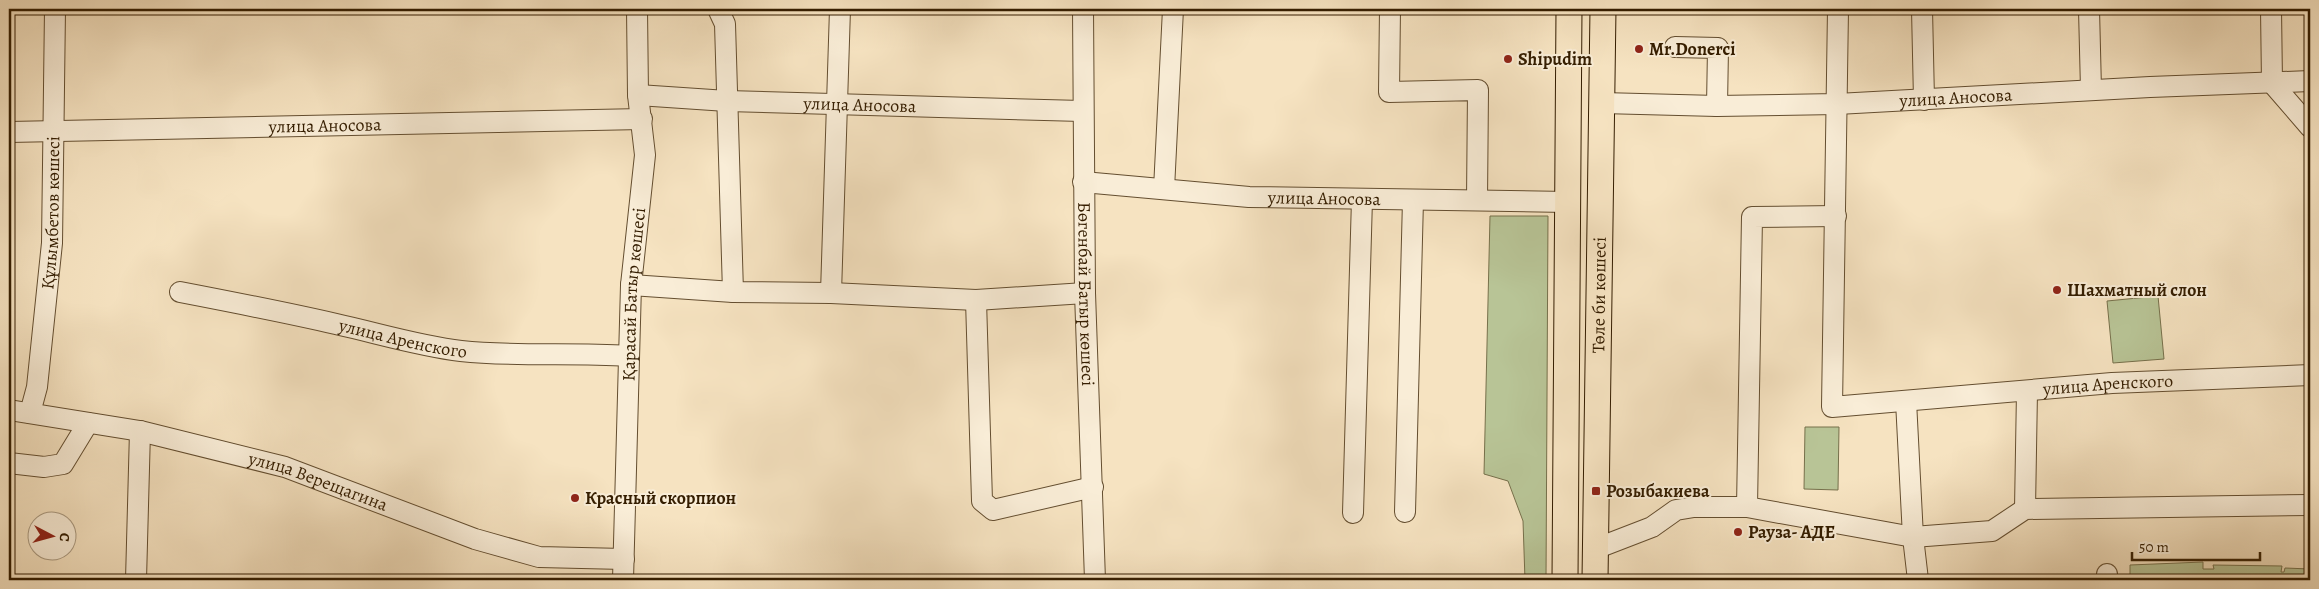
<svg xmlns="http://www.w3.org/2000/svg" width="2319" height="589" viewBox="0 0 2319 589" font-family="Alegreya,serif">
<style>
.green{fill:#b8c496;stroke:#76704b}
.lines{fill:none;stroke-linecap:round;stroke-linejoin:round}
.minor-casing{stroke:#644e30;stroke-width:22}
.major-casing{stroke:#341d00;stroke-width:27}
.minor{stroke:#f9edd7;stroke-width:20}
.major{stroke:#f6e3c1;stroke-width:25}
.poi-dot{fill:#8f2418;stroke:#f9edd7;stroke-width:2}
.labels{text-anchor:middle;stroke-width:4;stroke-linejoin:round;paint-order:stroke}
.poi-label{font-size:18px;font-weight:bold;fill:#341d00;stroke:#f9edd7;text-anchor:start}
.street-label{font-size:18px;fill:#341d00;stroke:#f9edd7}
</style>
<rect width="100%" height="100%" fill="#f6e3c1"/>
<filter id="stains"><feTurbulence type="fractalNoise" baseFrequency=".004" numOctaves="4"/><feColorMatrix values="0 0 0 0 .2 0 0 0 0 .09 0 0 0 0 .02 0 0 0 .5 -.17"/></filter>
<radialGradient id="worn" r=".72"><stop offset=".6" stop-color="#630" stop-opacity="0"/><stop offset="1" stop-color="#630" stop-opacity=".3"/></radialGradient>
<path class="green" d="M 1490,216 L 1548,216 L 1546,580 L 1525,580 L 1523,521 L 1508,481 L 1484,474 Z
M 2158,296 L 2164,359 L 2113,363 L 2107,301 Z
M 1805,427 L 1839,427 L 1838,490 L 1804,489 Z
M 2203,562 L 2203,569 L 2214,569 L 2213,565 L 2282,566 L 2281,572 L 2284,572 L 2285,568 L 2310,569 L 2310,580 L 2130,580 L 2130,565 Z"/>
<g class="lines">
<g class="minor-casing">
<g id="minor">
<path d="M 718,9 L 725,24 L 733,292"/>
<path id="s1" d="M 1083,9 L 1085,293 L 1095,580"/>
<path d="M 1390,9 L 1389,92 L 1478,90 L 1477,200"/>
<path id="s2" d="M 1838,9 L 1832,407 L 2112,383 L 2310,375"/>
<path d="M 1922,9 L 1924,100"/>
<path d="M 2089,9 L 2091,90"/>
<path d="M 2271,9 L 2272,83 L 2310,127"/>
<path d="M 1675,47 L 1718,48 L 1717,106"/>
<path id="s3" d="M 638,95 L 727,101 L 1082,111"/>
<path id="s4" d="M 1602,103 L 1717,106 L 1837,104 L 2150,87 L 2310,81"/>
<path id="s5" d="M 9,132 L 642,119"/>
<path id="s6" d="M 1083,182 L 1249,197 L 1567,202"/>
<path d="M 1164,189 L 1173,9"/>
<path d="M 1836,216 L 1752,217 L 1747,507 L 1913,537 L 1992,531 L 2025,509 L 2310,505"/>
<path d="M 631,285 L 733,292 L 831,293 L 976,300 L 1085,293"/>
<path id="s7" d="M 180,292 C 232,302 284,312 336,324 C 377,333 419,346 461,351 C 517,357 572,352 628,356"/>
<path d="M 831,293 L 840,9"/>
<path d="M 976,300 L 982,501 L 993,510 L 1093,487"/>
<path d="M 1906,401 L 1913,537 L 1918,580"/>
<path id="s8" d="M 9,410 L 140,431 L 285,467 L 475,539 L 539,557 L 624,559"/>
<path id="s9" d="M 30,413 L 37,387 L 52,243 L 55,9"/>
<path d="M 9,463 L 44,467 L 63,464 L 88,423"/>
<path d="M 2025,509 L 2027,391"/>
<path d="M 1405,512 L 1413,200"/>
<path d="M 1353,513 L 1362,199"/>
<path d="M 1595,549 L 1652,527 L 1676,510 L 1694,507 L 1747,507"/>
<path d="M 136,580 L 140,431"/>
<path id="s10" d="M 623,580 L 631,285 L 645,155 L 638,95 L 637,9"/>
<path d="M 2107,580 L 2107,574"/>
</g>
</g>
<g class="major-casing">
<g id="major">
<path d="M 1565,580 L 1569,9"/>
<path id="s11" d="M 1595,580 L 1603,9"/>
</g>
</g>
<use href="#minor" class="minor"/>
<use href="#major" class="major"/>
</g>
<g class="poi-dot">
<circle cx="1639" cy="49" r="5"/>
<circle cx="1508" cy="59" r="5"/>
<circle cx="2057" cy="290" r="5"/>
<rect x="1591" y="486" width="10" height="10" rx="2.5"/>
<circle cx="575" cy="498" r="5"/>
<circle cx="1738" cy="532" r="5"/>
</g>
<g class="labels">
<g class="poi-label">
<text x="1649" y="55">Mr.Donerci</text>
<text x="1518" y="65">Shipudim</text>
<text x="2067" y="296">Шахматный слон</text>
<text x="1606" y="497">Розыбакиева</text>
<text x="585" y="504">Красный скорпион</text>
<text x="1748" y="538">Рауза- АДЕ</text>
</g>
<g class="street-label">
<text dy="6" stroke="none"><textPath href="#s4" startOffset="354">улица Аносова</textPath></text>
<text dy="6" stroke="none"><textPath href="#s3" startOffset="222">улица Аносова</textPath></text>
<text dy="6" stroke="none"><textPath href="#s5" startOffset="316">улица Аносова</textPath></text>
<text dy="6" stroke="none"><textPath href="#s6" startOffset="242">улица Аносова</textPath></text>
<text dy="6" stroke="none"><textPath href="#s9" startOffset="202">Құлымбетов көшесі</textPath></text>
<text dy="6" stroke="none"><textPath href="#s10" startOffset="286">Қарасай Батыр көшесі</textPath></text>
<text dy="6" stroke="none"><textPath href="#s1" startOffset="285">Бөгенбай Батыр көшесі</textPath></text>
<text dy="6" stroke="none"><textPath href="#s11" startOffset="285">Төле би көшесі</textPath></text>
<text dy="6" stroke="none"><textPath href="#s7" startOffset="228">улица Аренского</textPath></text>
<text dy="6" stroke="none"><textPath href="#s2" startOffset="675">улица Аренского</textPath></text>
<text dy="6" stroke="none"><textPath href="#s8" startOffset="318">улица Верещагина</textPath></text>
</g>
</g>
<rect width="2319" height="589" fill="none" stroke="#f6e3c1" stroke-width="30"/>
<rect x="10" y="10" width="2299" height="569" fill="none" stroke="#341d00" stroke-width="2.5"/>
<rect x="15" y="15" width="2289" height="559" fill="none" stroke="#341d00"/>
<g transform="translate(52 536) rotate(96)"><circle r="24" fill="#f9edd7" stroke="#aa9a81"/>
<path d="M0-4L9 19L0 12L-9 19Z" fill="#8f2418"/>
<text y="-8" font-size="14" font-weight="bold" text-anchor="middle" fill="#341d00">С</text>
</g>
<path d="M2132 552v8h128v-8" fill="none" stroke="#341d00" stroke-width="2.5"/>
<text x="2139" y="552" font-size="15" fill="#341d00" stroke="#f9edd7" stroke-width="4" paint-order="stroke">50 m</text>
<rect width="100%" height="100%" filter="url(#stains)"/>
<rect width="100%" height="100%" fill="url(#worn)"/>
</svg>
